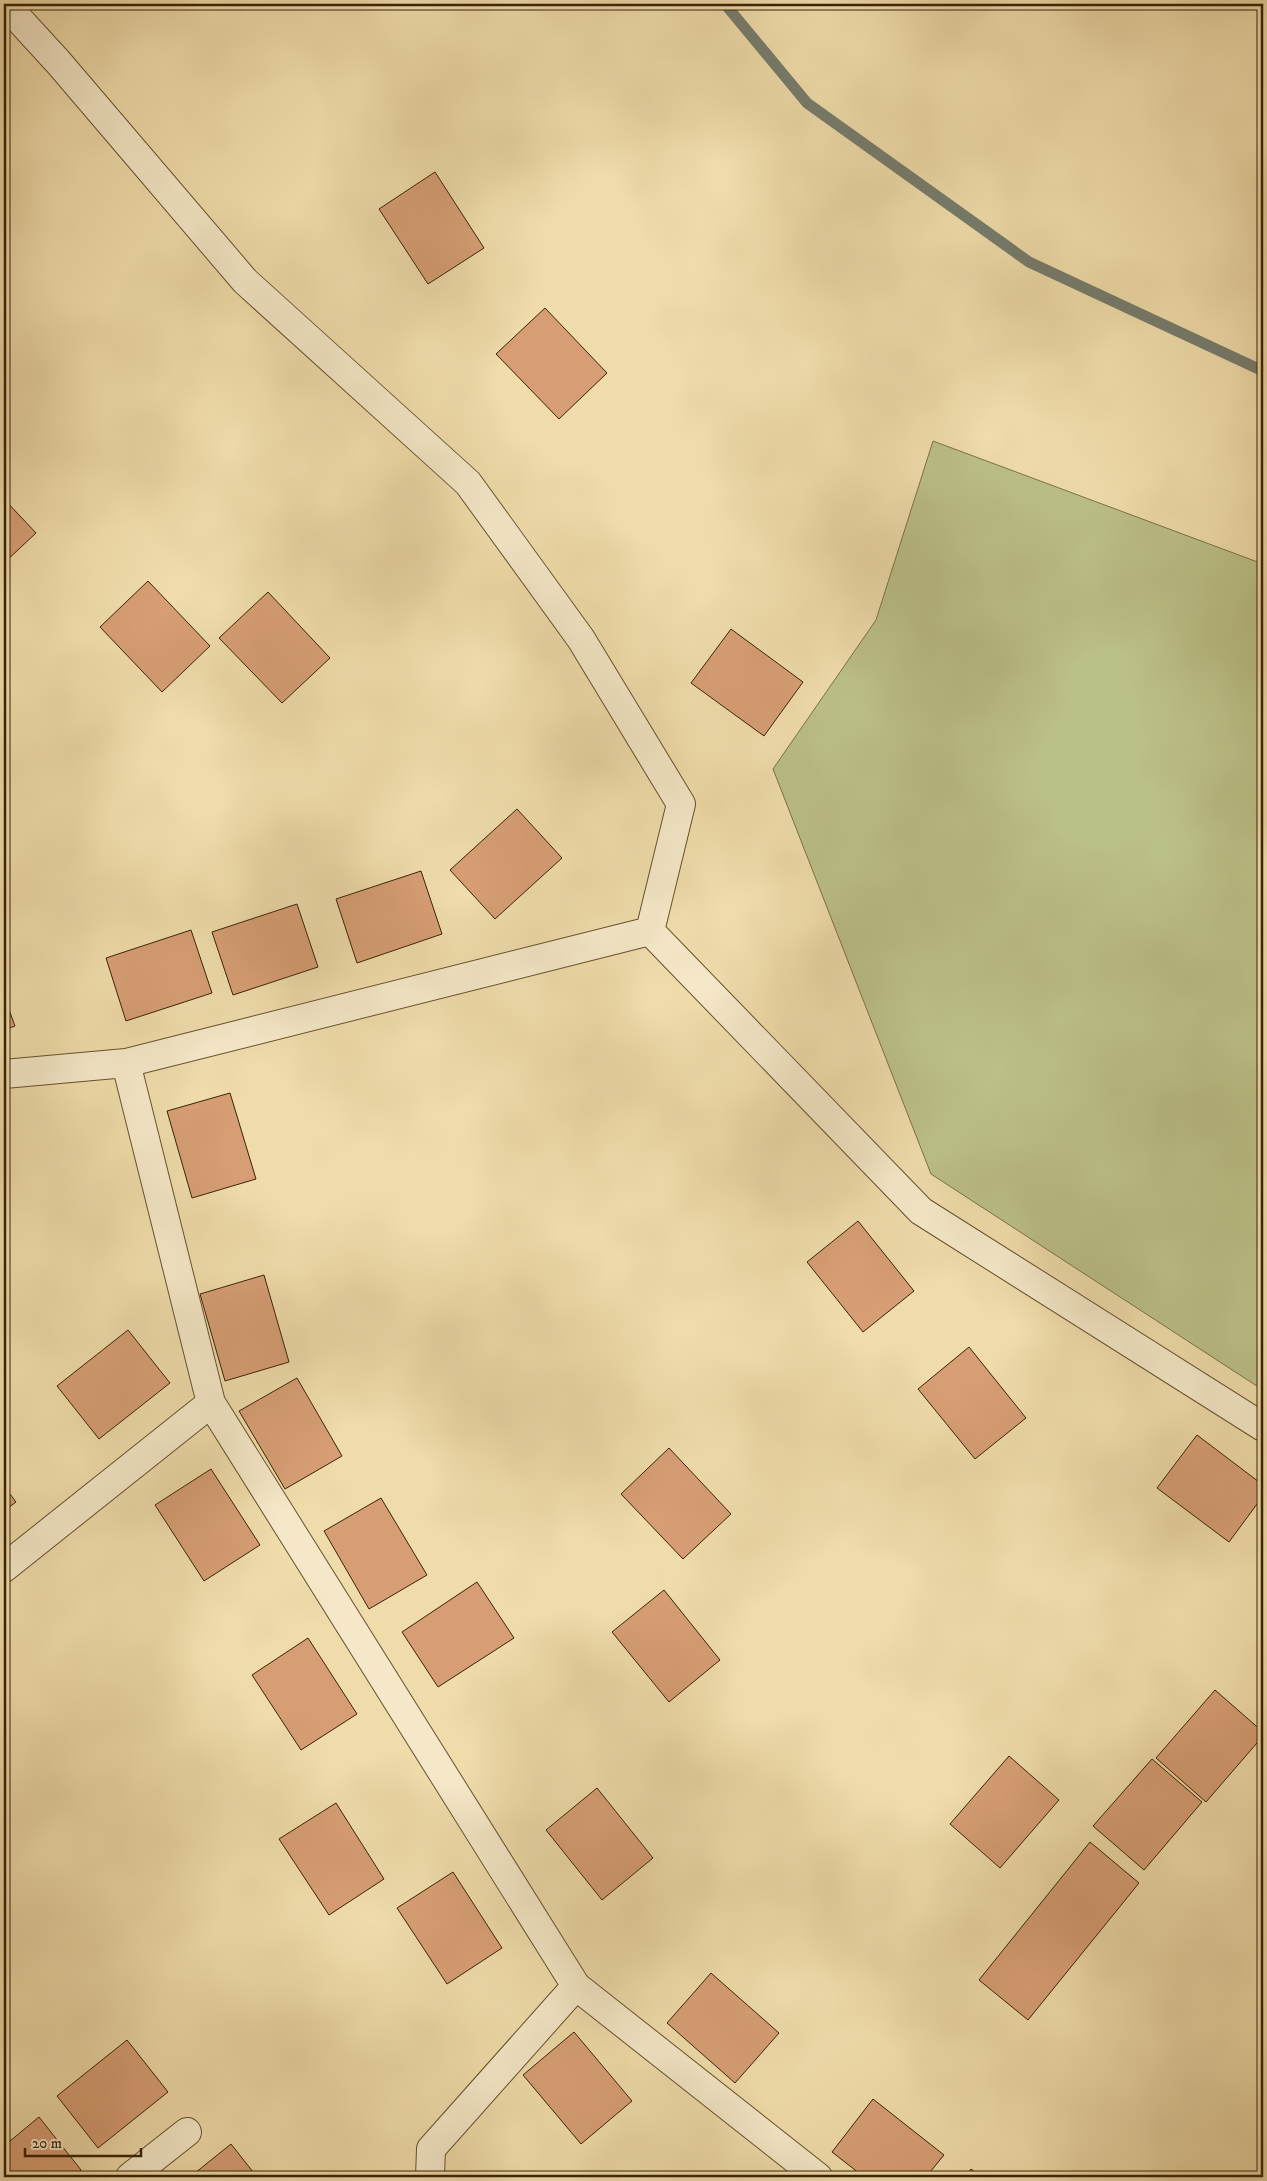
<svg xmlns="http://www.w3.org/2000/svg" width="1267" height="2181" viewBox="0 0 1267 2181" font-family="'IM FELL DW Pica',serif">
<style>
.green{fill:#bbc087;stroke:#7a7246}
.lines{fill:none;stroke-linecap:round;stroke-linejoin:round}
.stream{stroke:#767d6e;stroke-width:11}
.building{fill:#d79e75;stroke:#392304}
.street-casing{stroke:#66512e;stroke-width:30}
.street{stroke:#f5e8c8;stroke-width:28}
</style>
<rect width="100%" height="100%" fill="#efdcaa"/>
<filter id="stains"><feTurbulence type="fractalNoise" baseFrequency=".004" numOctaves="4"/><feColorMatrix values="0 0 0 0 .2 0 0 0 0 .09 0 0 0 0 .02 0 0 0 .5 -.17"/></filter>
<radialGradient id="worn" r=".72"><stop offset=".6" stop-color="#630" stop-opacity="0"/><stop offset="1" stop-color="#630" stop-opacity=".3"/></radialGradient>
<path class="green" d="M 933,441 L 1263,564 L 1263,1390 L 931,1174 L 773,769 L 876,620 Z"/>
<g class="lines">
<path class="stream" d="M 725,4 L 807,103 L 1029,262 L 1263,371"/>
</g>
<path class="building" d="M 435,172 L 484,248 L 428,284 L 379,209 Z
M 4,249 L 9,255 L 4,260 Z
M 545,308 L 607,373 L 559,419 L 496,354 Z
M 4,499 L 36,533 L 4,563 Z
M 148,581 L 210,646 L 162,692 L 100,627 Z
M 268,592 L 330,658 L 282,703 L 219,638 Z
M 731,629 L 803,682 L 764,736 L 691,683 Z
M 517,809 L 562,858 L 495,919 L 450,870 Z
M 421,871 L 442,934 L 357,963 L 336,899 Z
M 297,904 L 318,967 L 233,995 L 212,932 Z
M 191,930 L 212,993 L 126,1021 L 106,958 Z
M 4,996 L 15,1026 L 4,1030 Z
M 230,1093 L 256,1179 L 192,1198 L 167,1111 Z
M 858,1221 L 914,1291 L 863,1332 L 807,1262 Z
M 264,1275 L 289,1362 L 225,1381 L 200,1294 Z
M 128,1330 L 170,1383 L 99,1439 L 57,1386 Z
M 969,1347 L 1026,1418 L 975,1459 L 918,1389 Z
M 297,1378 L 342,1456 L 285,1489 L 239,1411 Z
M 1197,1435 L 1263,1485 L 1263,1496 L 1229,1542 L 1157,1488 Z
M 669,1448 L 731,1514 L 683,1559 L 621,1494 Z
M 211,1469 L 260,1545 L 204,1581 L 155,1505 Z
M 4,1486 L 16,1502 L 4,1511 Z
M 381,1498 L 427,1575 L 369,1609 L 324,1531 Z
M 477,1582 L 514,1638 L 438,1687 L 402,1632 Z
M 664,1590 L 720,1660 L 669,1702 L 612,1632 Z
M 308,1638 L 357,1714 L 301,1750 L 252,1675 Z
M 1215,1690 L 1263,1732 L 1263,1736 L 1206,1802 L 1156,1758 Z
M 1009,1756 L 1059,1800 L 1000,1868 L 950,1824 Z
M 1152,1759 L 1202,1802 L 1144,1870 L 1093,1826 Z
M 597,1788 L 653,1858 L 602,1900 L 546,1830 Z
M 336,1803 L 384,1879 L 329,1915 L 279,1839 Z
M 1090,1842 L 1139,1883 L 1028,2020 L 979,1980 Z
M 453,1872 L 502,1948 L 447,1984 L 397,1908 Z
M 711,1973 L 779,2033 L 735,2083 L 667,2023 Z
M 574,2032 L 632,2101 L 581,2144 L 523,2075 Z
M 127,2040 L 168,2092 L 98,2148 L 57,2096 Z
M 873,2099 L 944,2155 L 926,2177 L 864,2177 L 832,2152 Z
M 39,2117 L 81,2170 L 71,2177 L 4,2177 L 4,2146 Z
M 231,2144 L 257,2177 L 190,2177 Z
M 971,2169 L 981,2177 L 965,2177 Z"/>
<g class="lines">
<g class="street-casing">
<path id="street" d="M 5,4 L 59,63 L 245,281 L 468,483 L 581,639 L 681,804 L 650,931
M 650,931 L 921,1211 L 1263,1427
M 126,1063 L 211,1403 L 576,1986 L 818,2177
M 4,1074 L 126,1063 L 650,931
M 4,1568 L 211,1403
M 130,2177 L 187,2132
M 430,2177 L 431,2149 L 576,1986"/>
</g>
<use href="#street" class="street"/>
</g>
<rect width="1267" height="2181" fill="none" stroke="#efdcaa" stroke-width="20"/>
<rect x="5" y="5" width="1257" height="2171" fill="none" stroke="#392304" stroke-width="2.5"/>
<rect x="10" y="10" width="1247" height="2161" fill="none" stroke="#392304"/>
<path d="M25 2148v8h116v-8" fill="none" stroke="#392304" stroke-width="2.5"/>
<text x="32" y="2148" font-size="15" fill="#392304" stroke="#f5e8c8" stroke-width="4" paint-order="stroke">20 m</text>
<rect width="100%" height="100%" filter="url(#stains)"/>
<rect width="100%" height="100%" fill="url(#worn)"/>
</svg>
